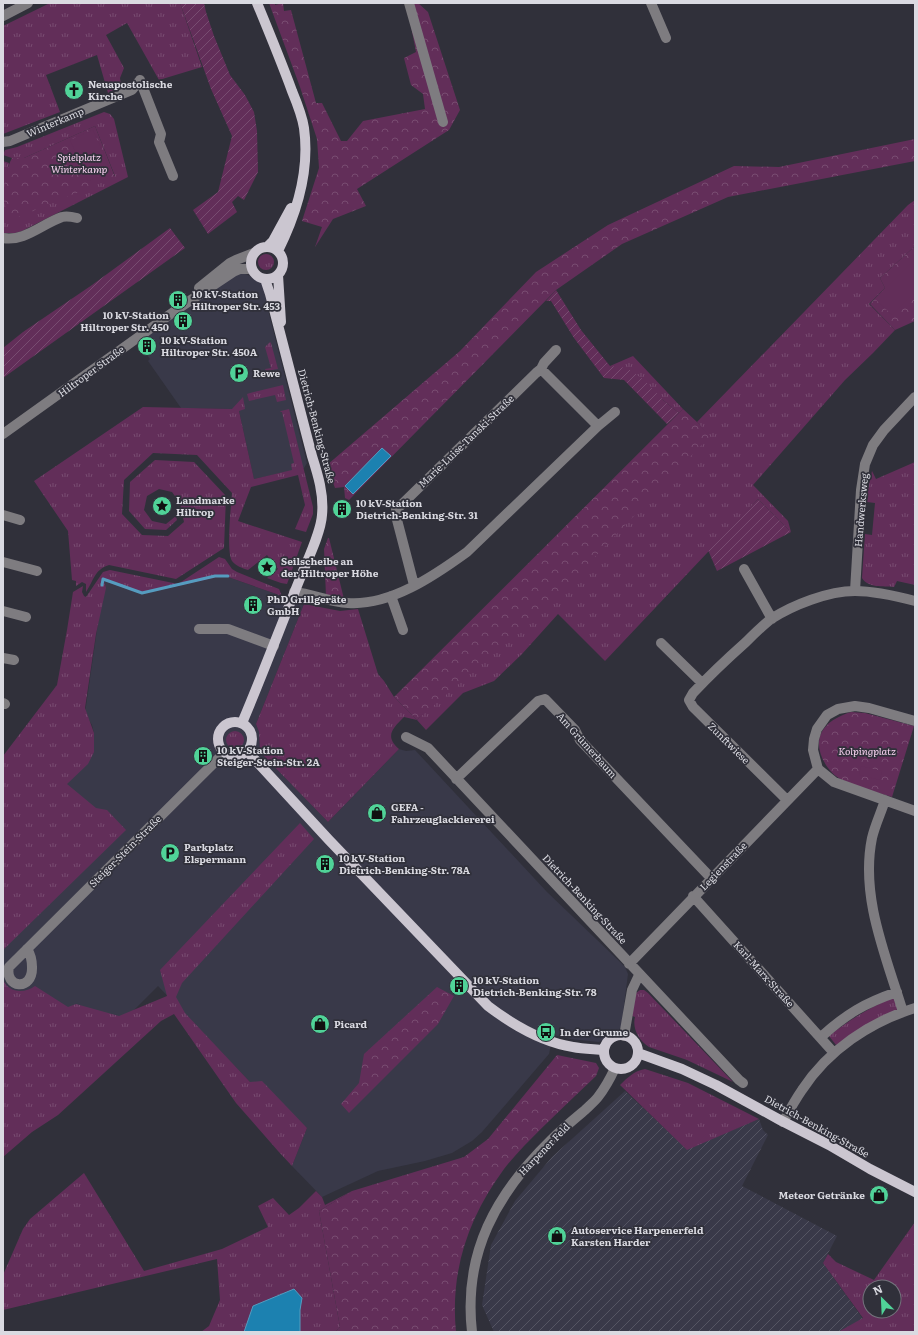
<svg xmlns="http://www.w3.org/2000/svg" width="918" height="1335" viewBox="0 0 918 1335" font-family="Literata,serif">
<style>
.built{fill:#393949}
.industrial{fill:url(#industrial-furrows)}
.grass{fill:url(#grass-tufts);fill-rule:evenodd}
.forest{fill:url(#forest-crowns)}
.garden{fill:url(#garden-furrows)}
.pitch{fill:#622e59}
.water{fill:#1c81b0;stroke:#559cbf}
.lines{fill:none;stroke-linecap:round;stroke-linejoin:round}
.stream{stroke:#559cbf;stroke-width:3}
.minor{stroke:#7e7c80;stroke-width:10}
.major{stroke:#cbc6d0;stroke-width:10}
.labels{text-anchor:middle;stroke-width:3.5;stroke-linejoin:round;paint-order:stroke}
.poi-label{font-size:10px;font-weight:bold;fill:#dadae1;stroke:#30303a;text-anchor:start}
.street-label{font-size:10px;fill:#dadae1;stroke:#30303a}
.park-label{font-size:10px;font-style:italic;fill:#f8d2f0;stroke:#30303a}
</style>
<defs>
<pattern id="industrial-furrows" width="10" height="10" patternUnits="userSpaceOnUse"><rect width="10" height="10" fill="#393949"/><path d="M-1 1l2-2M0 10L10 0M9 11l2-2" fill="none" stroke="#555563"/></pattern>
<pattern id="grass-tufts" width="24" height="20" patternUnits="userSpaceOnUse"><rect width="24" height="20" fill="#622e59"/><path d="M3 7l-1-3M5 7V3M7 7l1-3M15 17l-1-3M17 17v-4M19 17l1-3" fill="none" stroke="#784c71"/></pattern>
<pattern id="forest-crowns" width="20" height="18" patternUnits="userSpaceOnUse"><rect width="20" height="18" fill="#622e59"/><path d="M2 6a3 3 0 1 1 6 0M12 15a3 3 0 1 1 6 0" fill="none" stroke="#784c71"/></pattern>
<pattern id="garden-furrows" width="10" height="10" patternUnits="userSpaceOnUse"><rect width="10" height="10" fill="#622e59"/><path d="M-1 1l2-2M0 10L10 0M9 11l2-2" fill="none" stroke="#784c71"/></pattern>
</defs>
<rect width="100%" height="100%" fill="#30303a"/>
<path class="built" d="M 243,273 L 262,281 L 270,318 L 307,463 L 304,468 L 254,479 L 239,411 L 232,409 L 181,408 L 148,361 L 150,359 L 138,343 L 230,277 Z
M 218,577 L 228,577 L 304,604 L 256,724 L 259,732 L 260,752 L 328,822 L 399,749 L 406,751 L 415,750 L 547,892 L 619,961 L 625,967 L 628,974 L 622,1021 L 621,1027 L 618,1031 L 599,1042 L 570,1039 L 553,1035 L 549,1054 L 482,1132 L 472,1141 L 452,1153 L 425,1161 L 378,1171 L 322,1197 L 292,1166 L 307,1128 L 296,1118 L 250,1082 L 158,986 L 107,1037 L 3,1131 L 3,812 L 94,733 L 92,725 L 85,713 L 104,581 L 142,594 Z"/>
<path class="industrial" d="M 625,1091 L 687,1149 L 759,1119 L 763,1130 L 768,1135 L 742,1186 L 837,1236 L 823,1263 L 863,1319 L 838,1332 L 494,1332 L 482,1305 L 491,1245 L 515,1201 L 552,1157 Z"/>
<path class="grass" d="M 50,3 L 180,3 L 202,67 L 159,80 L 127,23 L 106,35 L 124,68 L 120,78 L 121,86 L 108,93 L 97,55 L 46,75 L 60,112 L 3,134 L 3,26 Z
M 104,112 L 110,114 L 114,119 L 128,177 L 22,231 L 15,233 L 3,233 L 3,161 L 9,163 L 3,199 L 115,176 L 95,126 L 24,158 L 12,158 L 3,155 L 5,150 L 17,147 Z
M 915,200 L 915,246 L 880,278 L 885,288 L 869,304 L 895,330 L 873,353 L 845,380 L 753,485 L 788,521 L 791,532 L 758,499 L 605,661 L 558,614 L 522,654 L 494,681 L 463,693 L 426,730 L 417,720 L 404,717 C 393,728 384,736 399,749 L 328,822 L 260,752 L 259,732 L 256,724 L 304,604 L 340,611 L 358,609 L 378,674 L 384,681 L 394,697 L 417,720 L 709,436 L 697,422 L 908,205 Z
M258 262a8 8 0 1 1 16 0a8 8 0 1 1-16 0Z
M 270,342 L 271,343 L 278,369 L 266,371 L 265,369 L 271,368 L 265,347 Z
M 633,356 L 683,409 L 679,413 L 663,400 L 610,366 Z
M 283,385 L 286,400 L 277,402 L 275,395 L 249,401 L 247,394 L 250,393 Z
M 243,397 L 245,409 L 239,411 L 254,479 L 292,470 L 291,464 L 294,463 L 282,412 L 280,412 L 281,411 L 289,409 L 313,507 L 313,514 L 306,532 L 295,529 L 305,505 L 298,475 L 251,487 L 238,521 L 302,542 L 287,584 L 281,583 L 267,578 L 278,569 L 267,555 L 248,570 C 242,568 236,566 232,561 C 226,551 231,507 232,493 L 197,455 L 153,453 L 124,480 L 122,514 L 142,535 L 168,536 L 184,522 L 180,503 L 172,492 L 159,489 L 147,496 L 144,510 L 152,521 L 166,524 L 176,516 L 177,520 L 166,530 L 145,529 L 129,511 L 130,482 L 155,460 L 194,462 L 226,496 L 224,548 L 176,579 L 109,565 C 94,570 94,580 86,592 L 86,584 L 82,582 L 76,586 L 76,581 L 72,580 L 68,531 L 34,481 L 143,407 L 232,409 Z
M 915,462 L 915,585 L 897,581 L 894,587 C 883,586 868,588 862,578 L 865,534 L 872,535 L 875,503 L 867,502 L 868,489 L 872,471 L 876,479 Z
M 219,557 L 225,559 L 232,569 L 237,572 L 279,589 L 282,596 L 228,577 L 218,577 L 142,594 L 104,581 L 106,588 L 96,634 L 85,708 L 94,733 L 94,752 L 88,764 L 67,784 L 96,808 L 107,810 L 126,830 L 3,950 L 3,756 L 57,685 L 67,630 L 73,592 L 83,586 L 82,592 L 84,596 L 86,597 L 103,572 L 110,570 L 178,584 Z
M226 740a9 9 0 1 1 18 0a9 9 0 1 1-18 0Z
M 300,823 L 314,839 L 182,983 L 176,997 L 185,1013 L 250,1082 L 262,1081 L 307,1128 L 292,1166 L 278,1151 L 236,1103 L 174,1014 L 161,1021 L 58,1115 L 32,1132 L 3,1157 L 3,979 C 8,993 24,994 35,986 L 68,1007 L 76,1004 L 119,1016 L 167,996 L 160,970 Z
M 640,990 L 644,990 L 648,993 L 733,1082 L 687,1060 L 649,1047 C 639,1040 632,1029 635,1017 L 632,1016 L 636,993 Z
M 892,998 L 895,1000 L 898,1009 L 836,1045 L 829,1036 C 849,1020 869,1008 892,998 Z
M 645,1069 L 688,1083 L 759,1119 L 687,1150 L 620,1085 C 627,1078 634,1071 645,1069 Z
M 84,1173 L 144,1271 L 222,1249 L 268,1227 L 258,1206 L 273,1198 L 289,1215 L 299,1208 L 316,1191 L 322,1197 L 325,1205 L 352,1191 L 319,1211 L 340,1327 L 335,1332 L 201,1332 L 209,1326 L 220,1300 L 217,1259 L 3,1310 L 3,1275 L 23,1229 L 30,1219 Z
M 915,1222 L 915,1332 L 838,1332 L 863,1318 L 823,1263 L 828,1254 L 836,1262 L 874,1280 ZM 870,1287 L 894,1287 L 894,1311 L 870,1311 Z"/>
<path class="forest" d="M 269,3 L 275,3 L 275,5 L 283,3 L 284,11 L 291,10 L 316,103 L 322,103 L 341,141 L 347,141 L 363,121 L 425,109 L 423,94 L 411,85 L 404,58 L 416,52 L 407,6 L 418,3 L 428,12 L 460,110 L 449,130 L 357,189 L 366,206 L 333,219 L 315,247 L 322,227 L 302,221 L 319,168 L 317,139 L 300,87 Z
M 95,126 L 115,177 L 16,218 L 10,216 C 7,211 4,205 4,198 C 3,188 7,166 12,158 L 24,158 Z
M 915,139 L 915,161 L 728,197 L 622,244 L 556,290 L 349,500 L 345,498 L 344,487 L 335,488 L 327,465 L 460,351 L 536,272 L 608,225 L 734,166 L 779,167 Z
M 915,246 L 915,321 L 895,330 L 870,304 L 885,288 L 880,278 Z
M 683,409 L 697,422 L 710,436 L 549,605 L 417,720 L 394,697 Z
M 328,538 L 329,538 L 344,599 L 326,596 L 324,549 Z
M 851,712 L 865,713 L 914,726 L 892,797 C 876,792 857,787 842,780 C 828,773 815,752 820,736 C 825,722 839,716 851,712 Z
M 437,987 L 454,996 L 438,1024 L 349,1113 L 341,1104 L 359,1083 L 364,1054 Z
M 557,1055 L 596,1063 L 599,1068 L 596,1076 C 572,1099 547,1122 524,1146 C 517,1154 510,1161 504,1169 C 468,1218 450,1271 456,1332 L 335,1332 L 340,1327 L 319,1211 L 352,1191 L 464,1157 L 488,1139 Z"/>
<path class="garden" d="M 180,3 L 204,3 L 206,12 L 214,36 L 230,75 L 245,95 L 254,112 L 257,131 L 258,172 L 244,200 L 238,196 L 232,202 L 237,212 L 208,234 L 193,210 L 218,192 L 232,136 L 211,89 Z
M 170,228 L 185,248 L 3,378 L 3,348 L 23,332 L 92,285 Z
M 556,290 L 581,330 L 610,366 L 627,368 L 644,380 L 663,400 L 679,413 L 667,424 L 624,380 L 604,378 L 574,338 L 551,301 L 546,301 Z
M 758,499 L 791,532 L 717,571 L 708,550 Z"/>
<path class="pitch" d="M 93,130 L 111,171 L 88,181 L 70,140 Z
M 914,260 L 915,262 L 915,292 L 892,315 L 875,299 Z
M 861,766 L 882,771 L 880,780 L 859,775 Z"/>
<path class="water" d="M 382,448 L 391,456 L 353,494 L 345,486 Z
M 294,1289 L 302,1298 L 300,1310 L 300,1332 L 244,1332 L 253,1306 Z"/>
<g class="lines">
<path class="stream" d="M 102,585 L 103,579 L 142,593 L 215,576 L 228,576"/>
<path class="minor" d="M 409,3 L 443,122
M 651,3 L 666,38
M 3,16 L 28,3
M 140,80 L 161,134 L 159,142 L 173,176
M 3,142 L 10,141 L 132,90 L 140,80
M 3,238 C 24,242 42,224 62,217 C 66,216 73,217 77,218
M 199,288 L 230,263 L 236,260 L 254,253
M 541,369 L 544,363 L 556,350
M 598,426 L 615,412
M 3,434 L 179,308 L 233,272 L 240,269 L 252,269
M 3,515 L 20,520
M 3,562 L 37,571
M 744,569 L 772,619
M 855,591 L 861,490 L 865,464 L 873,445 L 884,430 L 915,397
M 294,592 C 313,594 329,602 348,603 C 390,606 434,576 467,552 L 598,426 L 541,369 L 536,373 L 396,510 L 396,516 L 414,585
M 391,596 L 403,630
M 3,611 L 26,617
M 199,629 L 228,629 L 274,646
M 661,643 L 702,683
M 3,658 L 14,660
M 3,703 L 5,704
M 915,721 L 869,708 L 855,706 L 838,709 L 827,715 L 817,729 L 814,739 L 813,750 L 818,769 L 834,782 L 915,811
M 406,737 L 428,748 L 739,1080 L 743,1083
M 456,779 L 538,701 L 545,699 L 575,730 L 580,740 L 711,878
M 787,800 L 693,707 L 689,700 L 693,693 C 710,675 728,658 746,642 C 754,634 762,626 771,619 C 793,605 828,591 855,591 C 875,591 896,596 915,601
M 885,800 C 881,813 875,825 872,838 C 860,897 886,956 903,1012
M 693,896 L 834,1053
M 27,949 C 31,955 32,960 32,967 C 33,992 4,988 9,967 L 224,753
M 629,964 L 818,769
M 624,1036 L 632,990 L 639,975
M 821,1037 C 846,1014 865,1003 897,992
M 783,1122 C 789,1111 795,1100 802,1090 C 828,1050 870,1022 915,1008
M 472,1332 C 463,1253 496,1194 551,1140 C 562,1129 573,1120 585,1110 C 589,1106 594,1102 598,1097 C 605,1088 610,1079 615,1068"/>
<path class="major" d="M 257,3 C 269,32 281,61 292,91 C 297,103 302,115 304,128 C 310,171 297,213 278,251
M251 263a16 16 0 1 1 32 0a16 16 0 1 1-32 0Z
M 267,247 L 273,241 L 291,208
M 278,275 L 281,322
M218 739a17 17 0 1 1 34 0a17 17 0 1 1-34 0Z
M 242,723 C 262,676 280,628 299,581 C 306,563 321,533 322,515 C 324,494 318,475 312,456 L 270,294 L 265,279
M 247,751 L 329,840 L 488,1006 C 513,1025 542,1042 573,1047 C 583,1049 594,1049 604,1050
M604 1052a17 17 0 1 1 34 0a17 17 0 1 1-34 0Z
M 638,1053 L 682,1069 L 716,1085 L 780,1120 L 829,1145 L 870,1169 L 915,1192"/>
</g>
<defs>
<g id="church-disc" transform="scale(1)"><circle r="9.5" fill="#50d398" stroke="#30303a"/><path d="M-1.2-6h2.4v3.5h3.3v2.4h-3.3V6h-2.4V-.1h-3.3v-2.4h3.3Z" fill="#111"/></g>
<g id="building-disc" transform="scale(1)"><circle r="9.5" fill="#50d398" stroke="#30303a"/><path d="M-4-6H4V6H1V3H-1V6H-4ZM-2.5-4.3h1.7v1.8h-1.7ZM.8-4.3h1.7v1.8H.8ZM-2.5-1h1.7V.8h-1.7ZM.8-1h1.7V.8H.8Z" fill="#111"/></g>
<g id="parking-disc" transform="scale(1)"><circle r="9.5" fill="#50d398" stroke="#30303a"/><path d="M-3.5-5.5H1a3.5 3.5 0 0 1 0 7H-1V5.5H-3.5ZM-1-3.4V-.6H.8a1.4 1.4 0 0 0 0-2.8Z" fill="#111"/></g>
<g id="sight-disc" transform="scale(1)"><circle r="9.5" fill="#50d398" stroke="#30303a"/><path d="M0-6L1.8-2.2L6-1.7L2.9 1.2L3.7 5.4L0 3.3L-3.7 5.4L-2.9 1.2L-6-1.7L-1.8-2.2Z" fill="#111"/></g>
<g id="shop-disc" transform="scale(1)"><circle r="9.5" fill="#50d398" stroke="#30303a"/><path d="M-5-2.5h2.3a2.7 3.5 0 0 1 5.4 0H5L5.5 6h-11ZM-1.5-2.5h3a1.5 2.3 0 0 0-3 0Z" fill="#111"/></g>
<g id="bus-disc" transform="scale(1)"><circle r="9.5" fill="#50d398" stroke="#30303a"/><path d="M-5-6H5V4H4V6H2V4H-2V6H-4V4H-5ZM-3.5-4V0h7V-4ZM-3.5 1.2v1.5H-2V1.2ZM2 1.2v1.5H3.5V1.2Z" fill="#111"/></g>
</defs>
<g fill-rule="evenodd">
<use href="#church-disc" x="74" y="90"/>
<use href="#building-disc" x="178" y="300"/>
<use href="#building-disc" x="183" y="321"/>
<use href="#building-disc" x="147" y="346"/>
<use href="#parking-disc" x="239" y="373"/>
<use href="#sight-disc" x="162" y="506"/>
<use href="#building-disc" x="342" y="509"/>
<use href="#sight-disc" x="267" y="567"/>
<use href="#building-disc" x="253" y="605"/>
<use href="#building-disc" x="203" y="756"/>
<use href="#shop-disc" x="377" y="813"/>
<use href="#parking-disc" x="170" y="853"/>
<use href="#building-disc" x="325" y="864"/>
<use href="#building-disc" x="459" y="986"/>
<use href="#shop-disc" x="320" y="1024"/>
<use href="#bus-disc" x="546" y="1032"/>
<use href="#shop-disc" x="879" y="1195"/>
<use href="#shop-disc" x="557" y="1236"/>
</g>
<g class="labels">
<g class="poi-label">
<text x="88" y="88">Neuapostolische<tspan x="88" dy="12">Kirche</tspan></text>
<text x="192" y="298">10 kV-Station<tspan x="192" dy="12">Hiltroper Str. 453</tspan></text>
<text x="169" y="319" text-anchor="end">10 kV-Station<tspan x="169" dy="12">Hiltroper Str. 450</tspan></text>
<text x="161" y="344">10 kV-Station<tspan x="161" dy="12">Hiltroper Str. 450A</tspan></text>
<text x="253" y="377">Rewe</text>
<text x="176" y="504">Landmarke<tspan x="176" dy="12">Hiltrop</tspan></text>
<text x="356" y="507">10 kV-Station<tspan x="356" dy="12">Dietrich-Benking-Str. 31</tspan></text>
<text x="281" y="565">Seilscheibe an<tspan x="281" dy="12">der Hiltroper Höhe</tspan></text>
<text x="267" y="603">PhD Grillgeräte<tspan x="267" dy="12">GmbH</tspan></text>
<text x="217" y="754">10 kV-Station<tspan x="217" dy="12">Steiger-Stein-Str. 2A</tspan></text>
<text x="391" y="811">GEFA -<tspan x="391" dy="12">Fahrzeuglackiererei</tspan></text>
<text x="184" y="851">Parkplatz<tspan x="184" dy="12">Elspermann</tspan></text>
<text x="339" y="862">10 kV-Station<tspan x="339" dy="12">Dietrich-Benking-Str. 78A</tspan></text>
<text x="473" y="984">10 kV-Station<tspan x="473" dy="12">Dietrich-Benking-Str. 78</tspan></text>
<text x="334" y="1028">Picard</text>
<text x="560" y="1036">In der Grume</text>
<text x="865" y="1199" text-anchor="end">Meteor Getränke</text>
<text x="571" y="1234">Autoservice Harpenerfeld<tspan x="571" dy="12">Karsten Harder</tspan></text>
</g>
<g class="street-label">
<text transform="translate(55 122) rotate(-23)" y="4">Winterkamp</text>
<text transform="translate(91 371) rotate(-36)" y="4">Hiltroper Straße</text>
<text transform="translate(317 426) rotate(75)" y="4">Dietrich-Benking-Straße</text>
<text transform="translate(466 441) rotate(-44)" y="4">Marie-Luise-Tanski-Straße</text>
<text transform="translate(861 510) rotate(-85)" y="4">Handwerksweg</text>
<text transform="translate(729 743) rotate(45)" y="4">Zunftwiese</text>
<text transform="translate(587 745) rotate(48)" y="4">Am Grümerbaum</text>
<text transform="translate(125 851) rotate(-45)" y="4">Steiger-Stein-Straße</text>
<text transform="translate(723 866) rotate(-46)" y="4">Legienstraße</text>
<text transform="translate(585 899) rotate(47)" y="4">Dietrich-Benking-Straße</text>
<text transform="translate(764 974) rotate(48)" y="4">Karl-Marx-Straße</text>
<text transform="translate(817 1126) rotate(29)" y="4">Dietrich-Benking-Straße</text>
<text transform="translate(544 1149) rotate(-46)" y="4">Harpener Feld</text>
</g>
<g class="park-label">
<text x="79" y="161">Spielplatz<tspan x="79" dy="12">Winterkamp</tspan></text>
<text x="867" y="755">Kolpingplatz</text>
</g>
</g>
<rect width="918" height="1335" fill="none" stroke="#dadae1" stroke-width="8"/>
<g transform="translate(882 1299) rotate(336)"><circle r="19" fill="#30303a" stroke="#74747d"/>
<path d="M0-3L7 15L0 10L-7 15Z" fill="#50d398"/>
<text y="-6" font-size="11" font-weight="bold" text-anchor="middle" fill="#dadae1">N</text>
</g>
</svg>
